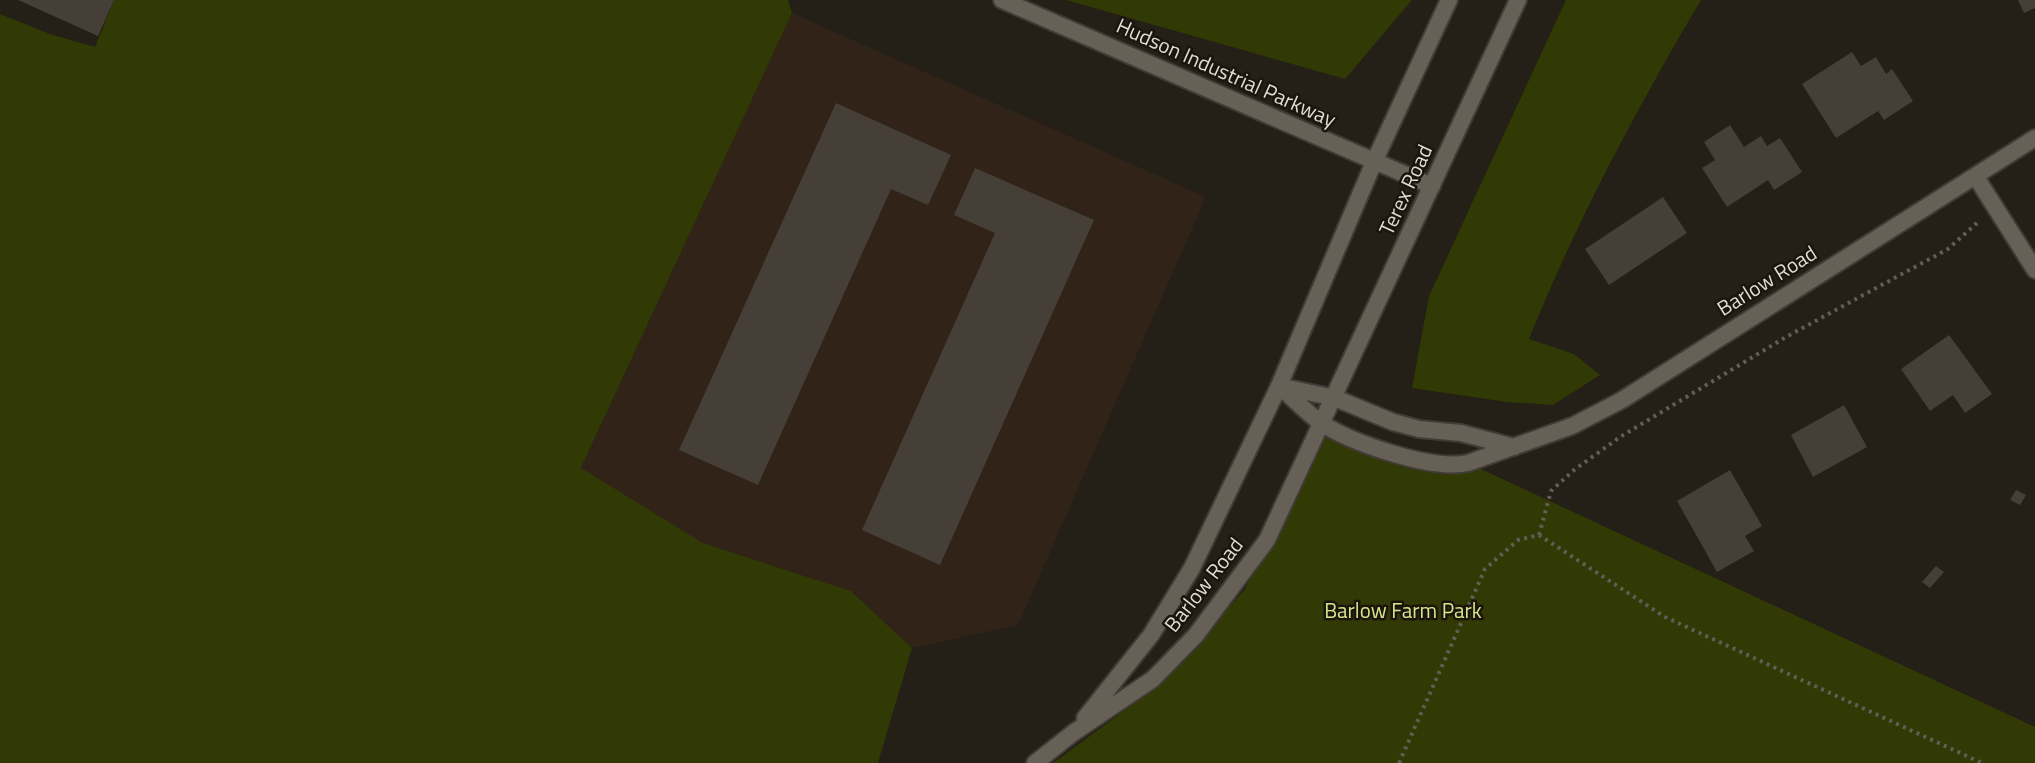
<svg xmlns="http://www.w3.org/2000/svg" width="2035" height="763" viewBox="0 0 2035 763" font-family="'Titillium Web',sans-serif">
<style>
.commercial{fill:#322319}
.green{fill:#313905}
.building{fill:#453f37}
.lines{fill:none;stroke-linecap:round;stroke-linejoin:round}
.minor-casing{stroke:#403b36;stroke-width:20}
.tertiary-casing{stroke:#403b36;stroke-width:20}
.path{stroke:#625d56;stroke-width:4;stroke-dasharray:3 4.5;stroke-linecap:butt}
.minor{stroke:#676057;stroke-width:16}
.tertiary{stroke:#676057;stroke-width:16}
.labels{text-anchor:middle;stroke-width:5;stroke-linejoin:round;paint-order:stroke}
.street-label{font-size:21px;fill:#dfdbd6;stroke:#1b150e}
.park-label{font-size:21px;fill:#d3e68a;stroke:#1b150e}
</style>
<rect width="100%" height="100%" fill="#241f17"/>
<path class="commercial" d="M 792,13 L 1206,197 L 1018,625 L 912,648 L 851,591 L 703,543 L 581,469 Z"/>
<path class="green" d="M 114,0 L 788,0 L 792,13 L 581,468 L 703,543 L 851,591 L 912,648 L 878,763 L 0,763 L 0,14 L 50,34 L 95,47 Z
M 1066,0 L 1412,0 L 1345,79 Z
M 1566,0 L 1701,0 C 1637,108 1576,222 1529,339 L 1574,354 L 1600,375 L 1553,405 L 1507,402 L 1412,388 L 1429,296 Z
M 1322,423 L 1357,439 L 1468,463 L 2035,727 L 2035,763 L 1053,763 L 1163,682 L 1245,589 Z"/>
<path class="building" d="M 18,0 L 114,0 L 98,36 Z
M 2018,0 L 2035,0 L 2035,8 L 2024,13 Z
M 1852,52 L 1861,66 L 1876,57 L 1886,74 L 1892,69 L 1913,101 L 1884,120 L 1878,111 L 1836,138 L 1802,84 Z
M 836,103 L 951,155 L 928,205 L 891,189 L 758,485 L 679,450 Z
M 1730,125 L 1744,147 L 1761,136 L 1767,146 L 1780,138 L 1802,172 L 1774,190 L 1768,180 L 1727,207 L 1702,168 L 1715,160 L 1704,142 Z
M 975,168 L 1094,220 L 940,565 L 862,530 L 995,233 L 954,215 Z
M 1663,197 L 1687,233 L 1609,285 L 1585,249 Z
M 1949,335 L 1992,394 L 1965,413 L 1953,395 L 1930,411 L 1901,369 Z
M 1844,405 L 1867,447 L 1813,477 L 1791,435 Z
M 1730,470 L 1762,526 L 1745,536 L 1754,551 L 1717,572 L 1677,501 Z
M 2016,490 L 2026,495 L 2020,505 L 2010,500 Z
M 1936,566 L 1944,572 L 1930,588 L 1922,582 Z"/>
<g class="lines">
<g class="minor-casing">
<path id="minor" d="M 1002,0 L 1432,186
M 1976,177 L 2035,270"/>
</g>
<g class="tertiary-casing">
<path id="tertiary" d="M 1279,386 C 1293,398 1306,412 1321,423 C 1352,443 1432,471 1468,463 L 1572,426 L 1622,400 L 2035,138
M 1283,387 L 1335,398 L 1393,422 L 1419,429 L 1461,433 L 1514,447
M 1085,718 L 1151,635 L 1192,568 L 1279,386 L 1374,162 L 1449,0
M 1035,763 L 1073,733 L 1153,679 L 1196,635 L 1267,540 L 1518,0"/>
</g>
<path class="path" d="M 1539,535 L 1551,491 L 1574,470 L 1620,437 L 1786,337 L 1948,249 L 1978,222
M 1399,763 L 1485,569 L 1518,540 L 1539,535 L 1665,617 L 1982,763"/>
<use href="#minor" class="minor"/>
<use href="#tertiary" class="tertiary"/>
</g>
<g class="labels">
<g class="street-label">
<text transform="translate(1226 73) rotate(24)" y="7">Hudson Industrial Parkway</text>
<text transform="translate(1406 190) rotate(-65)" y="7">Terex Road</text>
<text transform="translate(1767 281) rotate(-32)" y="7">Barlow Road</text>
<text transform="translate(1204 585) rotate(-52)" y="7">Barlow Road</text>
</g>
<g class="park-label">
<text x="1403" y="618">Barlow Farm Park</text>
</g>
</g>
</svg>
